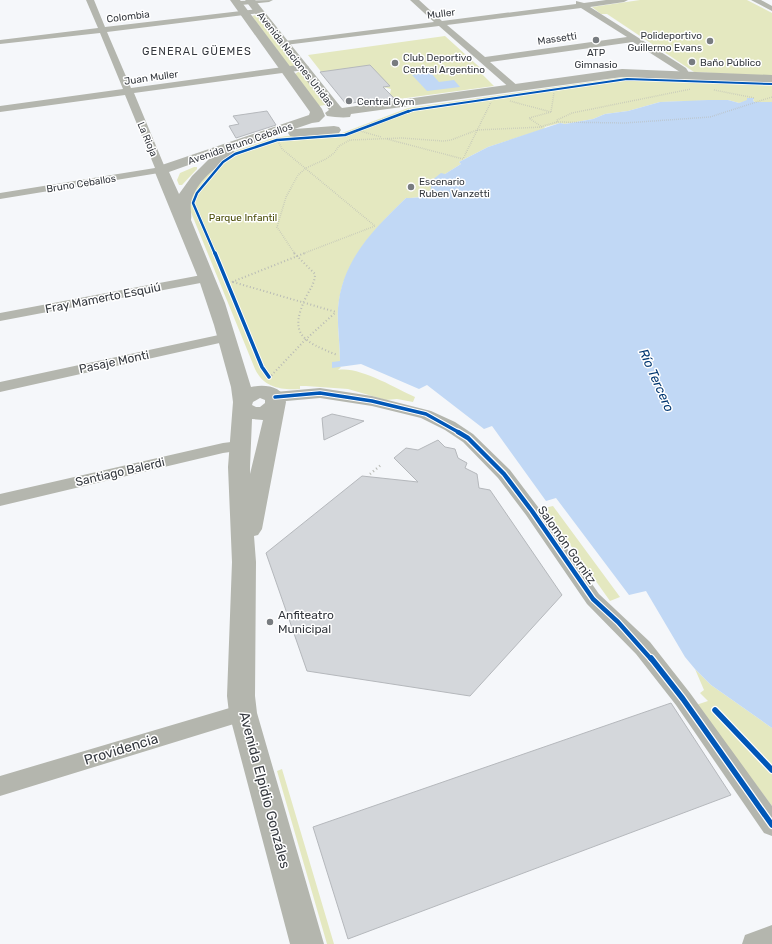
<svg xmlns="http://www.w3.org/2000/svg" width="772" height="944" viewBox="0 0 772 944" font-family="Rubik,sans-serif">
<style>
.green{fill:#e4e8c0}
.water{fill:#c1d8f5}
.building{fill:#d4d7db;stroke:#b5b8bc}
.lines{fill:none;stroke-linecap:round;stroke-linejoin:round}
.path-far2{stroke:#b8bab5;stroke-width:1.5;stroke-dasharray:0.5 1.5;stroke-linecap:butt}
.path-far1{stroke:#b8bab5;stroke-width:2;stroke-dasharray:1 2.5;stroke-linecap:butt}
.path{stroke:#b8bab5;stroke-width:2.5;stroke-dasharray:1 3;stroke-linecap:butt}
.minor{fill:#b4b6ae;fill-rule:evenodd}
.secondary{fill:#b4b6ae;fill-rule:evenodd}
.cycleway-far4-casing{stroke:#fff;stroke-width:3.5}
.cycleway-far3-casing{stroke:#fff;stroke-width:4}
.cycleway-far2-casing{stroke:#fff;stroke-width:5.5}
.cycleway-far1-casing{stroke:#fff;stroke-width:7}
.cycleway-casing{stroke:#fff;stroke-width:8}
.cycleway-far4{stroke:#0057b8;stroke-width:2}
.cycleway-far3{stroke:#0057b8;stroke-width:2.5}
.cycleway-far2{stroke:#0057b8;stroke-width:3.5}
.cycleway-far1{stroke:#0057b8;stroke-width:4.5}
.cycleway{stroke:#0057b8;stroke-width:5.5}
.poi-dot{fill:#787c80;stroke:#fff;stroke-width:1.5}
.labels{text-anchor:middle;stroke-width:3;stroke-linejoin:round;paint-order:stroke}
.far-street-label{font-size:10px;fill:#35393f;stroke:#fff}
.far-poi-label{font-size:10px;fill:#35393f;stroke:#fff;text-anchor:start}
.far-park-label{font-size:10px;fill:#4a4c07;stroke:#fff}
.far-neighbourhood-label{font-size:11px;letter-spacing:1px;fill:#35393f;stroke:#fff}
.street-label{font-size:12px;fill:#35393f;stroke:#fff}
.poi-label{font-size:12px;fill:#35393f;stroke:#fff;text-anchor:start}
.water-label{font-size:13px;font-style:italic;fill:#003670;stroke:#fff}
.near-street-label{font-size:14px;fill:#35393f;stroke:#fff}
</style>
<rect width="100%" height="100%" fill="#f5f7fa"/>
<path class="green" d="M 640,0 L 747,0 L 772,13 L 772,76 L 694,72 L 607,14 L 601,14 L 592,7 Z
M 256,15 L 258,16 L 295,66 L 289,66 L 252,16 Z
M 445,36 L 486,73 L 482,74 L 494,86 L 399,99 L 394,98 L 390,94 L 391,89 L 383,87 L 340,96 L 308,55 Z
M 298,72 L 301,72 L 326,104 L 325,105 L 319,106 L 295,74 Z
M 625,77 L 772,81 L 772,102 L 755,102 L 753,101 L 754,99 L 739,103 L 728,100 L 660,102 L 628,111 L 605,114 L 593,119 L 565,124 L 560,123 L 545,127 L 544,129 L 488,147 L 459,162 L 461,164 L 431,183 L 431,189 C 426,198 416,198 406,198 C 374,230 342,261 338,309 C 337,326 340,344 340,361 L 337,367 L 341,367 L 338,370 C 359,366 395,388 415,397 L 413,402 L 397,399 L 386,400 L 348,389 L 306,386 L 300,386 L 300,389 C 281,390 264,388 255,369 L 188,205 L 191,193 L 212,169 L 232,152 L 270,139 L 286,136 L 342,133 L 408,108 Z
M 194,167 L 197,167 L 197,169 L 182,185 L 179,185 L 177,180 L 180,173 Z
M 553,506 L 620,597 L 610,601 L 544,508 Z
M 695,669 L 711,685 L 772,728 L 772,806 L 696,705 L 708,701 L 700,693 L 704,690 Z
M 282,769 L 334,944 L 327,944 L 277,771 Z"/>
<path class="water" d="M 430,72 L 439,82 L 454,80 L 460,87 L 427,91 L 412,75 Z
M 747,98 L 754,98 L 753,101 L 755,102 L 772,102 L 772,728 L 711,685 L 695,669 L 685,657 L 646,591 L 629,595 L 556,498 L 546,501 L 492,426 L 484,429 L 427,385 L 419,389 L 361,364 L 332,368 L 332,362 L 340,361 C 340,344 337,325 338,308 C 342,260 373,230 406,198 C 416,198 426,198 431,189 L 431,181 L 441,173 L 445,174 L 461,164 L 459,162 L 488,147 L 560,123 L 565,124 L 593,119 L 605,114 L 628,111 L 660,102 L 708,100 L 728,100 L 739,103 L 747,100 Z"/>
<path class="building" d="M 370,65 L 390,86 L 383,87 L 395,99 L 365,103 L 364,101 L 346,104 L 320,72 Z
M 267,111 L 276,125 L 236,138 L 229,126 L 239,124 L 233,116 Z
M 332,414 L 364,421 L 324,440 L 322,418 Z
M 438,440 L 445,447 L 455,449 L 458,458 L 467,463 L 465,468 L 477,474 L 479,488 L 490,490 L 562,595 L 470,696 L 307,671 L 266,553 L 362,476 L 418,482 L 394,458 L 406,448 L 418,450 Z
M 671,703 L 731,795 L 348,939 L 313,827 Z"/>
<g class="lines">
<path class="path-far2" d="M 714,90 L 755,98
M 510,101 L 551,112
M 551,112 L 554,93
M 557,122 L 557,120 L 572,113 L 691,89
M 543,126 L 557,122 L 625,123 L 710,117 L 772,97
M 542,127 L 529,118 L 551,112
M 357,130 L 381,137
M 347,133 L 386,118
M 387,139 L 463,159 L 491,102
M 279,143 L 282,149 L 375,226 L 302,254
M 295,254 L 277,227 L 286,197 L 298,175 L 306,168 L 326,159 L 334,153 L 339,146 L 350,140 L 402,138 L 443,141 L 451,140 L 477,130 L 543,127"/>
<path class="path-far1" d="M 294,253 L 315,274 C 315,283 310,289 306,297 C 288,335 303,341 337,355
M 232,282 L 305,253
M 233,282 L 336,312
M 269,378 L 305,340 L 336,312"/>
<path class="path" d="M 370,474 L 381,465"/>
<path class="minor" d="M 86,0 L 94,0 L 105,27 L 259,9 L 263,11 L 259,13 L 107,32 L 131,88 L 305,64 L 309,67 L 305,70 L 134,93 L 166,170 L 165,172 L 0,199 L 0,193 L 155,168 L 125,95 L 0,112 L 0,106 L 123,89 L 100,33 L 0,44 L 0,40 L 98,28 Z
M 273,0 L 269,2 L 241,5 L 237,3 L 238,1 Z
M 410,0 L 419,0 L 442,21 L 576,4 L 576,1 L 584,3 L 606,0 L 628,0 L 624,2 L 590,7 L 686,68 L 691,76 L 690,78 L 684,78 L 680,72 L 633,42 L 490,62 L 519,87 L 521,89 L 519,91 L 513,91 L 439,26 L 285,45 L 281,43 L 285,41 L 434,22 ZM 581,8 L 627,37 L 485,57 L 447,25 Z
M 751,0 L 761,0 L 772,6 L 772,11 Z
M 207,274 L 211,275 L 213,278 L 211,281 L 0,321 L 0,313 Z
M 228,333 L 233,334 L 235,337 L 233,340 L 0,392 L 0,382 Z
M 320,388 L 372,396 L 431,411 L 455,422 L 473,434 L 510,470 L 538,507 L 599,594 L 650,642 L 690,693 L 772,806 L 772,836 L 764,833 L 676,705 L 636,654 L 587,604 L 526,515 L 498,478 L 463,442 L 445,430 L 421,418 L 372,406 L 320,398 L 275,402 L 270,400 L 268,397 L 270,394 L 275,392 Z
M 239,441 L 244,442 L 247,446 L 244,450 L 223,453 L 0,506 L 0,494 L 223,443 Z
M 243,704 L 250,707 L 253,713 L 250,719 L 0,796 L 0,776 Z
M 772,925 L 772,944 L 742,944 L 745,935 Z"/>
<path class="secondary" d="M 230,0 L 240,0 L 322,109 L 325,116 L 319,122 L 312,123 L 233,150 L 235,153 L 233,156 C 216,166 196,182 191,202 C 190,208 192,215 191,220 L 225,303 L 251,387 C 265,384 283,386 286,402 L 262,529 L 258,535 L 254,536 L 256,562 L 255,696 L 257,713 L 324,944 L 290,944 L 229,713 L 227,696 L 232,562 L 228,467 L 233,402 L 231,387 L 214,325 L 199,280 L 154,170 L 156,167 L 309,115 L 310,112 ZM 211,157 L 192,176 L 179,194 L 169,172 ZM 260,398 L 265,400 L 265,403 L 260,407 L 256,407 L 252,405 L 253,402 ZM 252,419 L 263,420 L 250,474 L 250,467 Z
M 245,0 L 255,0 L 340,106 L 342,108 L 622,69 L 772,75 L 772,83 L 622,77 L 351,114 L 350,117 C 343,118 334,117 327,116 L 325,113 L 329,110 Z
M 334,126 L 339,127 L 341,130 L 339,133 L 295,137 L 290,136 L 288,133 L 290,130 L 295,129 Z"/>
<g class="cycleway-far4-casing">
<path id="cycleway-far4" d="M 407,112 L 413,110 L 627,79 L 772,84"/>
</g>
<g class="cycleway-far3-casing">
<path id="cycleway-far3" d="M 215,254 L 193,203 L 197,193 L 223,162 L 235,154 L 277,140 L 345,135 L 409,111"/>
</g>
<g class="cycleway-far2-casing">
<path id="cycleway-far2" d="M 215,253 L 262,367 L 269,377
M 275,397 L 320,393 L 372,401 L 426,414 L 460,433"/>
</g>
<g class="cycleway-far1-casing">
<path id="cycleway-far1" d="M 458,432 L 468,438 L 504,474 L 532,511 L 593,599 L 618,622 L 651,659"/>
</g>
<g class="cycleway-casing">
<path id="cycleway" d="M 651,658 L 683,699 L 772,825
M 715,710 L 772,770"/>
</g>
<use href="#cycleway-far4" class="cycleway-far4"/>
<use href="#cycleway-far3" class="cycleway-far3"/>
<use href="#cycleway-far2" class="cycleway-far2"/>
<use href="#cycleway-far1" class="cycleway-far1"/>
<use href="#cycleway" class="cycleway"/>
</g>
<g class="poi-dot">
<circle cx="596" cy="40" r="4"/>
<circle cx="710" cy="41" r="4"/>
<circle cx="692" cy="62" r="4"/>
<circle cx="395" cy="63" r="4"/>
<circle cx="349" cy="101" r="4"/>
<circle cx="411" cy="187" r="4"/>
<circle cx="270" cy="622" r="4"/>
</g>
<g class="labels">
<g class="far-street-label">
<text transform="translate(441 13) rotate(-7)" y="4">Muller</text>
<text transform="translate(128 16) rotate(-7)" y="4">Colombia</text>
<text transform="translate(557 38) rotate(-8)" y="4">Massetti</text>
<text transform="translate(296 59) rotate(52)" y="4">Avenida Naciones Unidas</text>
<text transform="translate(151 77) rotate(-8)" y="4">Juan Muller</text>
<text transform="translate(148 139) rotate(67)" y="4">La Rioja</text>
<text transform="translate(240 143) rotate(-19)" y="4">Avenida Bruno Ceballos</text>
<text transform="translate(81 183) rotate(-9)" y="4">Bruno Ceballos</text>
</g>
<g class="far-poi-label">
<text x="702" y="39" text-anchor="end">Polideportivo<tspan x="702" dy="12">Guillermo Evans</tspan></text>
<text x="596" y="56" text-anchor="middle">ATP<tspan x="596" dy="12">Gimnasio</tspan></text>
<text x="403" y="61">Club Deportivo<tspan x="403" dy="12">Central Argentino</tspan></text>
<text x="700" y="66">Baño Público</text>
<text x="357" y="105">Central Gym</text>
<text x="419" y="185">Escenario<tspan x="419" dy="12">Ruben Vanzetti</tspan></text>
</g>
<g class="far-park-label">
<text x="243" y="221">Parque Infantil</text>
</g>
<g class="far-neighbourhood-label">
<text x="197" y="55">GENERAL GÜEMES</text>
</g>
<g class="street-label">
<text transform="translate(103 298) rotate(-11)" y="4">Fray Mamerto Esquiú</text>
<text transform="translate(114 362) rotate(-12)" y="4">Pasaje Monti</text>
<text transform="translate(120 472) rotate(-13)" y="4">Santiago Balerdi</text>
<text transform="translate(567 545) rotate(55)" y="4">Salomón Gornitz</text>
</g>
<g class="poi-label">
<text x="278" y="619">Anfiteatro<tspan x="278" dy="14">Municipal</tspan></text>
</g>
<g class="water-label">
<text transform="translate(657 380) rotate(66)" y="5">Río Tercero</text>
</g>
<g class="near-street-label">
<text transform="translate(121 749) rotate(-17)" y="5">Providencia</text>
<text transform="translate(265 790) rotate(75)" y="5">Avenida Elpidio Gonzáles</text>
</g>
</g>
</svg>
